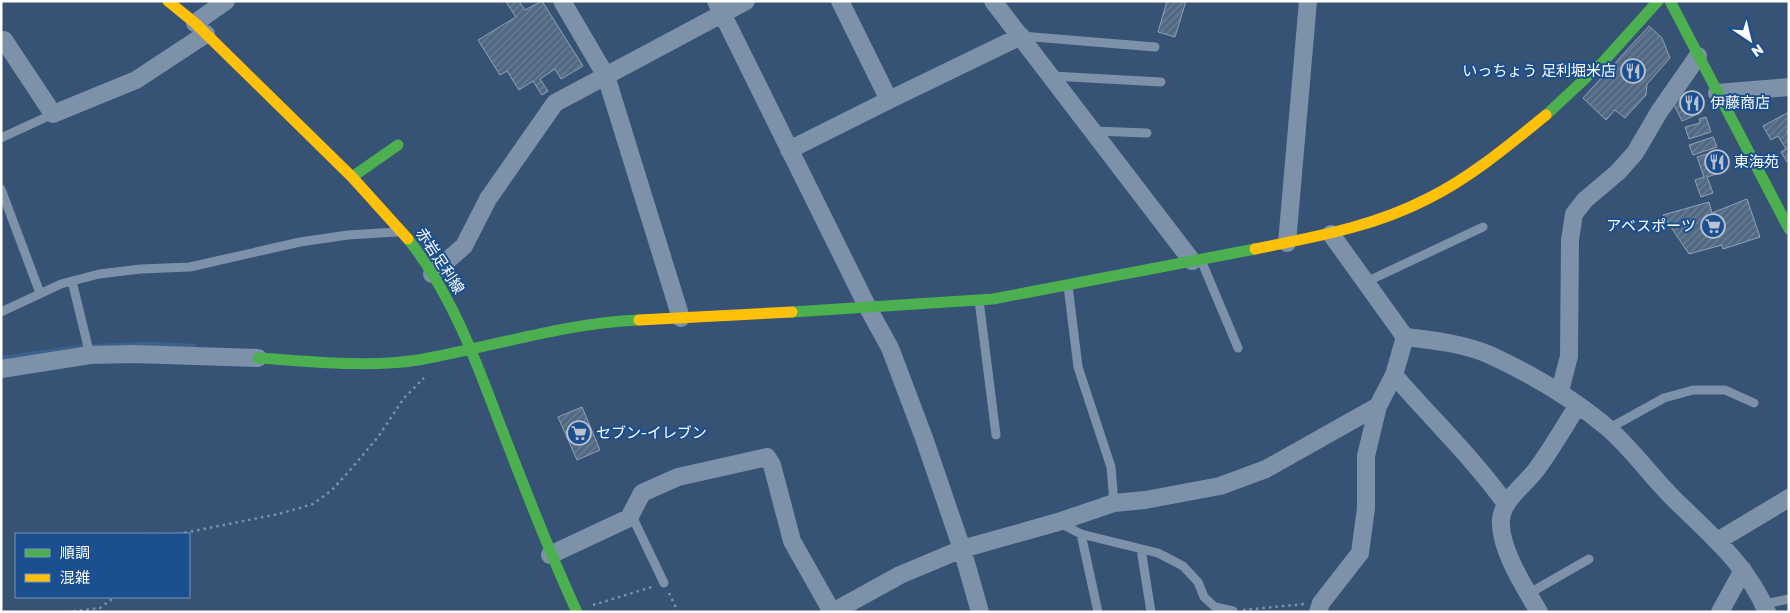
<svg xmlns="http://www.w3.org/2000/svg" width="1790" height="613" viewBox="0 0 1790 613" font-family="'Golos Text','Noto Sans JP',sans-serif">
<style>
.water{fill:#3b618d}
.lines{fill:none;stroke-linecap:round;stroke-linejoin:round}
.stream{stroke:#3b618d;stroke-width:4.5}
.building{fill:url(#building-hatch);stroke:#92a2b6}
.path{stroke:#7d92a8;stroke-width:2.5;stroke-dasharray:2.5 4;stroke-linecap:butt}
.lane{stroke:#7d92a8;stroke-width:9}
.street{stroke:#7d92a8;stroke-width:18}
.fast{stroke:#4caf50;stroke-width:11}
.slow{stroke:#ffc107;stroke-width:11}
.labels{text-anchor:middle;stroke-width:4;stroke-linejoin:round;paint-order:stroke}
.poi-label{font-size:15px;fill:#fff;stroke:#1b4f8f;text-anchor:start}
.street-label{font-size:15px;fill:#fff;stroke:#1b4f8f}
</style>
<defs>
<pattern id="building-hatch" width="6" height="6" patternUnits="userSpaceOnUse" patternTransform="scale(1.25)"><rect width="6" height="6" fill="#526984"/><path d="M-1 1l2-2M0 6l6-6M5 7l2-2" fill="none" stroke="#6c8096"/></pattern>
</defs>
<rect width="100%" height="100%" fill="#365274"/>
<path class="water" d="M 84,344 L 85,352 L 1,367 L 1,356 Z"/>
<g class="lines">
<path class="stream" d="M 94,346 L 149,344 L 194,346"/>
</g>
<path class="building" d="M 519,1 L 525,10 L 542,1 L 583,66 L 561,79 L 555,69 L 540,79 L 548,91 L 542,95 L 533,81 L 519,90 L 507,71 L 500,75 L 478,40 L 516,17 L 506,2 Z
M 1167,1 L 1186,1 L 1175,37 L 1158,32 Z
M 1649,26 L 1662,38 L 1670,58 L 1647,84 L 1646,95 L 1625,118 L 1615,110 L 1606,120 L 1583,98 Z
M 1690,93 L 1700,113 L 1682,121 L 1672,101 Z
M 1789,112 L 1789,130 L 1786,131 L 1789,135 L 1789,161 L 1787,162 L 1781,152 L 1786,149 L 1778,136 L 1771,140 L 1763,126 Z
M 1706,117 L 1711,132 L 1689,139 L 1685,127 L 1700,123 L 1699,119 Z
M 1713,137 L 1717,147 L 1693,155 L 1689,145 Z
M 1716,151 L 1723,172 L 1707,177 L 1713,193 L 1701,197 L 1695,180 L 1704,177 L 1697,157 Z
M 1747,199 L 1760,237 L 1723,249 L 1722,245 L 1689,254 L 1663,215 L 1709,202 L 1712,213 Z
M 582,407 L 600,450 L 577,460 L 558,417 Z"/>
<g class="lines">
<path class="path" d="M 149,534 L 160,534
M 178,534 L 279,514 L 313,504 L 332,490 L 351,469 L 378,437 L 404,398 L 424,378
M 669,593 L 678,612
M 593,605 L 655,586
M 1243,610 L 1304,604
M 67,612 L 100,608 L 115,597"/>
<path class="lane" d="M 1021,36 L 1155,47
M 1052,76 L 1161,82
M 1094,131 L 1147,133
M 1,138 L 53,114
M 1,189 L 40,293
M 1201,260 L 1238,348
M 72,281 L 90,355
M 1366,282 L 1483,227
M 1068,286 L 1078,367 L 1111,467 L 1114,503
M 979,300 L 996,435
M 1,312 L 61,284 L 99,274 L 141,269 L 190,267 L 300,242 L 348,235 L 397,232
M 1608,429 L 1664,398 L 1693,390 L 1725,390 L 1754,403
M 631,514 L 664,583
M 1058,522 L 1081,534 L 1158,553 L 1183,566 L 1198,582 L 1204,597 L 1215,607 L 1233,611
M 1081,534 L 1098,612
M 1141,549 L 1151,612
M 1528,594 L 1589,559
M 1764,604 L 1789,599"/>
<path class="street" d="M 562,1 L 606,76 L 681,318
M 716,1 L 868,308 L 890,348 L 924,438 L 962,549 L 980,612
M 840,1 L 889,100 L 1021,36
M 993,1 L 1192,261
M 195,23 L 226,1
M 4,40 L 53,114 L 136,80 L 206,34
M 1717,93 L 1789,87
M 789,150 L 889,100
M 1287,243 L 1308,1
M 432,274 L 464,246 L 488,199 L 555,103 L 746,1
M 1405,337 C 1433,340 1465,344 1490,355 C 1533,375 1574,399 1609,429 C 1634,451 1653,479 1676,501 C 1712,536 1747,565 1767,612
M 1,369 L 90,355 L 134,354 L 258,358
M 1394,375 C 1431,418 1473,458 1506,504
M 1560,391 L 1569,356 L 1570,240 L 1574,214 L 1585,200 L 1618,172 L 1635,153 L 1659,112 L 1698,56
M 1719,540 L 1789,498
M 550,555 L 629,518 L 642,493 L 678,477 L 767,457 L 772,465 L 792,541 L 832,612
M 833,612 L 900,575 L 962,549 L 1058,522 L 1114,503 L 1145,500 L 1220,486 L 1266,469 L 1378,406
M 1318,612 L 1321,603 L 1360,553 L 1366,508 L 1366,456 L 1378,406 L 1394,375 L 1405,337 L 1331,234
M 1539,612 C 1525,588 1499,548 1501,520 C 1502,500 1525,485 1536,470 C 1551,450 1564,427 1578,405
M 1720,612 L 1743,570"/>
<path class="fast" d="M 1670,1 L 1789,229
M 1546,115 L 1603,62 L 1658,1
M 352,177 L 398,145
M 408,239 C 451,293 475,358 499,422 C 524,486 548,550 577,612
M 792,312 L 993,299 L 1255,249
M 258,358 C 310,361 366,368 418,360 C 492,347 564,323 639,320"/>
<path class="slow" d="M 168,1 L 195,23 L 352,177 L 408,239
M 1255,249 C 1314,237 1373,227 1427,199 C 1470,178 1509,145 1546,115
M 639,320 L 792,312"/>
</g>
<defs>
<g id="restaurant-ring" transform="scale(1.25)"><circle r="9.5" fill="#1b4f8f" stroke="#b9c2ce" stroke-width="1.5"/><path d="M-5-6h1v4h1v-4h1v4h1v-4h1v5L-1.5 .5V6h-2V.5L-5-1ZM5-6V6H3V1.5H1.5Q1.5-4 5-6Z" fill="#b9c2ce"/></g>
<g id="supermarket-ring" transform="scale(1.25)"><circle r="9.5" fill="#1b4f8f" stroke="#b9c2ce" stroke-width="1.5"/><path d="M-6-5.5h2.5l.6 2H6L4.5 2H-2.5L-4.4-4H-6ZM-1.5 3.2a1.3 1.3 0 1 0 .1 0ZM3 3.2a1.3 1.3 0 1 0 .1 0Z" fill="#b9c2ce"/></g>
</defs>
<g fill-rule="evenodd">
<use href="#restaurant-ring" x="1633" y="71"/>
<use href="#restaurant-ring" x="1692" y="103"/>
<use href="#restaurant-ring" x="1717" y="162"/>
<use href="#supermarket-ring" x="1713" y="226"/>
<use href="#supermarket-ring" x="579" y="433"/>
</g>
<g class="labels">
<g class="poi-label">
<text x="1616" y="76" text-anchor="end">いっちょう 足利堀米店</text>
<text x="1710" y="108">伊藤商店</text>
<text x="1734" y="167">東海苑</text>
<text x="1696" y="231" text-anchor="end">アベスポーツ</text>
<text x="596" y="438">セブン-イレブン</text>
</g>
<g class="street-label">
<text transform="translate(440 261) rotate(57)" y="5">赤岩足利線</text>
</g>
</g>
<rect width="1790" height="613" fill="none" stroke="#ffffff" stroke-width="5"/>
<rect x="15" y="533" width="175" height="65" fill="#1b4f8f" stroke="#7695bc"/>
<rect x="25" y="549" width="25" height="8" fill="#4caf50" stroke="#7695bc"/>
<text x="60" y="558" font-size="15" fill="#ffffff">順調</text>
<rect x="25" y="574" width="25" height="8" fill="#ffc107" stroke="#7695bc"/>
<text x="60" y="583" font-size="15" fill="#ffffff">混雑</text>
<g transform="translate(1750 40) rotate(145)" stroke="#1b4f8f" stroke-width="4" paint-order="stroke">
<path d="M0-4L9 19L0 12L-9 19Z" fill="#ffffff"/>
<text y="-8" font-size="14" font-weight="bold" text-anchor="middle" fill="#ffffff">N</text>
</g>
</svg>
